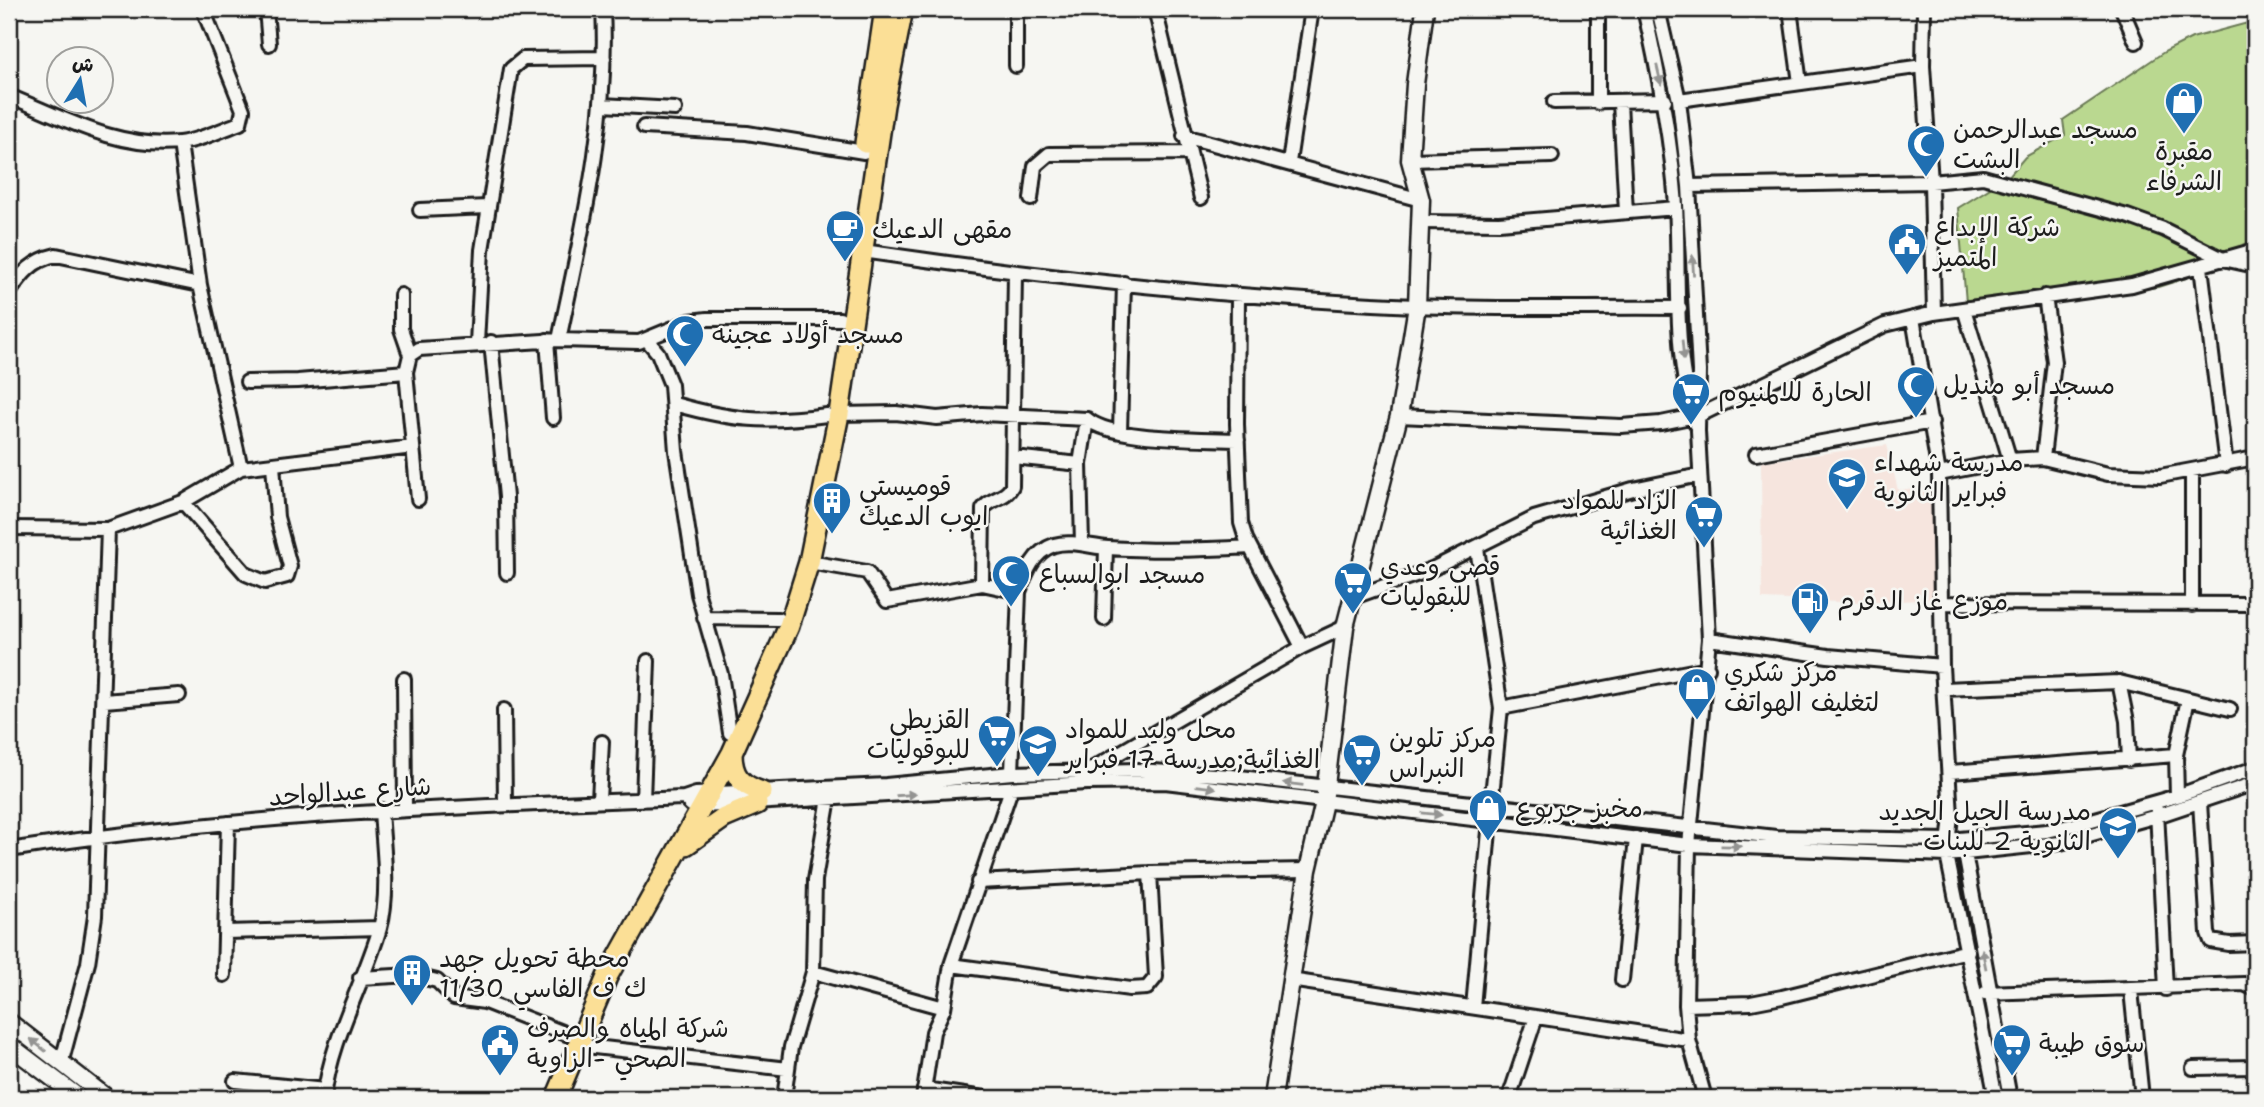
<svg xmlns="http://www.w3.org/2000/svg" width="2264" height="1107" viewBox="0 0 2264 1107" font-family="'Shantell Sans','Playpen Sans Arabic',sans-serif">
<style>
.built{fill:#f6e5de}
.green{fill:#bad890;stroke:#6b7a56;stroke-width:2}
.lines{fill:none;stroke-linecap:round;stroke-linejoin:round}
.minor-casing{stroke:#1c1c1c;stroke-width:18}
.tertiary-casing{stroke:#1c1c1c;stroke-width:21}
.primary-casing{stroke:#1c1c1c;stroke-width:24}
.minor{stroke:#f6f6f2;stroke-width:12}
.tertiary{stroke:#f6f6f2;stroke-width:16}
.primary{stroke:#fbdf96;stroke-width:19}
.oneway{fill:#949492}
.labels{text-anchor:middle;stroke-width:5;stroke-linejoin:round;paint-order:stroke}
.poi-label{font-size:26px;fill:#1c1c1c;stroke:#f6f6f2;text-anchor:start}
.street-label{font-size:26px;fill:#1c1c1c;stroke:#f6f6f2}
</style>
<rect width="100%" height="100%" fill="#f6f6f2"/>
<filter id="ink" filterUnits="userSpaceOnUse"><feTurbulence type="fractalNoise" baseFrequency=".0143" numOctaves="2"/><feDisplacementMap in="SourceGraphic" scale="14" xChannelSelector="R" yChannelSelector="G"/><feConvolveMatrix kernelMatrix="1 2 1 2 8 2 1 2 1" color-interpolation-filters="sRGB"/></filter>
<g filter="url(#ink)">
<path class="built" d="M 1887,445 L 1898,490 L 1933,486 L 1936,599 L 1865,603 L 1762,599 L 1761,462 Z"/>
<path class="green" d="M 2255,21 L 2255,256 L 2158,287 L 1967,314 L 1958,208 L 2008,177 L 2025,157 L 2065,135 L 2063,120 L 2164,52 L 2192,38 Z"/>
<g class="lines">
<g class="minor-casing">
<path id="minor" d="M 266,9 L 269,44
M 1016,9 L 1016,66
M 1155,9 L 1201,198
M 1644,9 C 1659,74 1671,138 1676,205 C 1680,274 1672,358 1696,424
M 1658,9 L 1679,100 L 1689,186 L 1699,371 L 1698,431 L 1709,639 L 1689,845 L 1686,1005 L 1689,1040 L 1705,1098
M 1790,9 L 1800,83
M 1924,9 L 1923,66 L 1931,182 L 1934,313
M 2122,9 L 2136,42
M 9,96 C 64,118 117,149 179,143 C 199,141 221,130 240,123 L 243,110 L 203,9
M 1679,100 L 1923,66
M 1554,102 L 1665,100
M 1598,103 L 1598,9
M 1620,103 L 1626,212
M 602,105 L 675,109
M 644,127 L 747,133 L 864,152
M 1184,136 L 1421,200
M 180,143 L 200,285 L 241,468
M 1410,160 L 1552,156
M 1289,162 L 1312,9
M 1689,186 L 1931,182 L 1983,177 L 2127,216 L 2163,229 L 2223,259 L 2255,266
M 1031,199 L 1035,166 L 1049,154 L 1188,153
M 420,210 L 487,207
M 1420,222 L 1499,223 L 1676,208
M 863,251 C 1046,278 1230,298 1415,306 C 1503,310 1592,307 1680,308
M 2201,267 L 2226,465
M 9,293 C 22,273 33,260 56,255 L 200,285
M 401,295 L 401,329 L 410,355
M 1238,296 L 1237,424 L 1241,523 L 1246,539 L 1302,647
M 1964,309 L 2010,460
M 1913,318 L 1939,474 L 1942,666 L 1951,816 L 1947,855 L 1996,1098
M 547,340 L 553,418
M 559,340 C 582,230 609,122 603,9
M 647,340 L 658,353 L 671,385 L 676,451 L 698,594 L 721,674 L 730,733
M 491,342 L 506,497 L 507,573
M 477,343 L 482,250 L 511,69 L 523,59 L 604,58
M 247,382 L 298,381 L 406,372
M 674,404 C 734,421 765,423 827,415
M 839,414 L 896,413 L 937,418 L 982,414 L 1087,419 C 1113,441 1202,438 1238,440
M 1399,416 L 1621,426 L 1661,423 L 1700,415 L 1885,325 L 1934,313 L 2132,285 L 2255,250
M 1120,432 L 1124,283
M 1756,454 L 1932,422
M 1013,457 L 1080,464
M 2043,458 L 2054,362 L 2045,296
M 2192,471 L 2192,605
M 1939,474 L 2010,460 L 2043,458 L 2108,474 L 2160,476 L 2255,458
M 418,499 L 406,372 L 410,355 L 419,349 L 559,340 L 639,342 L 690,321 L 707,319 L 840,319
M 183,502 L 246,574 L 265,582 L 287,576 L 290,566 L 277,517 L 273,465
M 9,528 L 108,529 L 183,502 L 241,468 L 413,447
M 1082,544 L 1080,464 L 1087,419
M 1477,548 L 1501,708 L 1491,805
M 809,562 L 867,572 L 887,601 L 982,584 L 1019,592
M 982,584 L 983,509 C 991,497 1005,500 1012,486 L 1015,273
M 1351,598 L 1432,569 L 1534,518 L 1633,489 L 1700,475
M 1941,603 L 2255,604
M 704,618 L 778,619
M 1104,619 L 1106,548
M 1709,639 L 1828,656 L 1942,666
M 404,679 L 405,808
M 2119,682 L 2127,721 L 2129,760
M 1944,689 L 2119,682 L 2230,709
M 104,701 L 179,695
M 1501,708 L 1708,668
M 504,710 L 505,804
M 1090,770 L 1302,647 L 1345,627
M 1950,772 L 2176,755
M 1012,773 L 1019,592 C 1026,573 1033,552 1054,545 C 1071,540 1091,547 1108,548 C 1155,551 1203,550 1250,547
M 2177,796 L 2176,755 L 2188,699
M 684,798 L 691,805 L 703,806 L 1087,783 L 1165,782 L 1689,845 L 1947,855 L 2060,843 L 2157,816 L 2255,783
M 599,800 L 602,742
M 643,800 L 648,661
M 2200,802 L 2208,933 L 2211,941 L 2229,944 L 2255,943
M 2157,811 L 2166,989
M 1964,848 L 2010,1098
M 9,850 C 233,814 458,807 684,798 L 696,794 L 886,785 L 1012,773 L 1137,770 L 1231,776 L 1776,837 L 1948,840 L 2047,831 L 2074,825 L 2177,796 L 2255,768
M 978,882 L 1150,873 L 1308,870
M 225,932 L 380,928
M 951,965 L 1130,989 L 1147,988 L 1156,977 L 1150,873
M 813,972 L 944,1008
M 224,975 L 228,823
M 360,978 L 412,975 L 437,981 L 454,998 L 485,1002 L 569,1035
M 1290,980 L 1689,1040
M 1622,980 L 1636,838
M 2131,990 L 2142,1098
M 1985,993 L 2244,984 L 2255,989
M 1686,1005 L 1751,1003 L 1782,997 L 1968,951
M 1473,1007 L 1490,820
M 577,1045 L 788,1069
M 61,1064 L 88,963 L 95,916 L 108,529
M 2193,1068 L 2255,1067
M 235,1081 L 325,1090
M 924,1089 L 984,1098
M 324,1098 C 331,1039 363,985 380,928 C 390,891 383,848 381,810
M 784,1098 L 791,1047 L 813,972 L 815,880 L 830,792
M 923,1098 L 933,1032 L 944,1008 L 951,965 L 1011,789
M 1509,1098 L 1536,1017"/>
</g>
<g class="tertiary-casing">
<path id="tertiary" d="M 9,1022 L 107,1098
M 9,1045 L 79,1098
M 1273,1098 L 1308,870 L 1324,802 L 1345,627 L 1399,416 L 1417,306 L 1421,200 L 1410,160 L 1415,84 L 1425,9"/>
</g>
<g class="primary-casing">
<path id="primary" d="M 865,143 L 885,9
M 732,753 C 732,776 741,785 762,792
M 686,845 L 724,818 L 757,804
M 556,1098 L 607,977 L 732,753 L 789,626 L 809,562 L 839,414 L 884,105 L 903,9"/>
</g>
<use href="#minor" class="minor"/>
<use href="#tertiary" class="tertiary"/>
<use href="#primary" class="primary"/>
</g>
<defs><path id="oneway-solid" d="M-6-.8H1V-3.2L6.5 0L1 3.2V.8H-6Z" transform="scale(1.75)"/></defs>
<g class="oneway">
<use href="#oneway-solid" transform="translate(1659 75) rotate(77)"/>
<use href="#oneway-solid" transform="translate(1693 265) rotate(-93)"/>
<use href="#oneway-solid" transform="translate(1683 350) rotate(85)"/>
<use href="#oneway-solid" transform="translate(1293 784) rotate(-173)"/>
<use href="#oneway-solid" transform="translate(1206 787) rotate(7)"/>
<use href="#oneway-solid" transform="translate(906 795) rotate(-4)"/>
<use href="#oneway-solid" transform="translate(1432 814) rotate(6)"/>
<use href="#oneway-solid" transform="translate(1731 846) rotate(1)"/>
<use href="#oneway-solid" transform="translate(1984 959) rotate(-101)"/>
<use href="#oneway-solid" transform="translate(38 1045) rotate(-141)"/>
</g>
</g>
<defs>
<g id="shop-pin" transform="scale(2.0125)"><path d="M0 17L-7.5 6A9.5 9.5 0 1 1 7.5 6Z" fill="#1f6fb2" stroke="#f6f6f2"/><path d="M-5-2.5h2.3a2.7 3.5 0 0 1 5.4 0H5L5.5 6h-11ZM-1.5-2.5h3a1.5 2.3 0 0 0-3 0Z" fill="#fff"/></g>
<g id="mosque-pin" transform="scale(2.0125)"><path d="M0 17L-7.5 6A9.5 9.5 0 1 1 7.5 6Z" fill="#1f6fb2" stroke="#f6f6f2"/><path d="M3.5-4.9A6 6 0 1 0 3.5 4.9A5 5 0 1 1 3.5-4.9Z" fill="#fff"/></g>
<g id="cafe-pin" transform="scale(2.0125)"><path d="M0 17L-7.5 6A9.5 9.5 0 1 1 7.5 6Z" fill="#1f6fb2" stroke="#f6f6f2"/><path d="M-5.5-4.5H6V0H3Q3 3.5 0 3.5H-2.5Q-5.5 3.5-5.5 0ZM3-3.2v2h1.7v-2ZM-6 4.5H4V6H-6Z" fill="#fff"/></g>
<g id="civic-pin" transform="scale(2.0125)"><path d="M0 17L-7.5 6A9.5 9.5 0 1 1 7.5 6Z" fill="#1f6fb2" stroke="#f6f6f2"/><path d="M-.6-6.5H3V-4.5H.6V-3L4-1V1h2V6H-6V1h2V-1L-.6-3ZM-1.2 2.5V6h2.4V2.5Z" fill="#fff"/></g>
<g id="supermarket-pin" transform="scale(2.0125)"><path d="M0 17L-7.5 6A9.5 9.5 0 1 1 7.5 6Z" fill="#1f6fb2" stroke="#f6f6f2"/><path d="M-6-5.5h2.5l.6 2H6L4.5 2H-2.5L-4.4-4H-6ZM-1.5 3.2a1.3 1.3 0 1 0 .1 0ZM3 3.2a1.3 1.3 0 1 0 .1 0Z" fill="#fff"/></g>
<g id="school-pin" transform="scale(2.0125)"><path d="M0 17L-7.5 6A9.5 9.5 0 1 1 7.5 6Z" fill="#1f6fb2" stroke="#f6f6f2"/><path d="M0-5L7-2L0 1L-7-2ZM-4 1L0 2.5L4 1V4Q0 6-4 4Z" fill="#fff"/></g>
<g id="building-pin" transform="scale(2.0125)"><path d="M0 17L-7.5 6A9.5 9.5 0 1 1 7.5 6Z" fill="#1f6fb2" stroke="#f6f6f2"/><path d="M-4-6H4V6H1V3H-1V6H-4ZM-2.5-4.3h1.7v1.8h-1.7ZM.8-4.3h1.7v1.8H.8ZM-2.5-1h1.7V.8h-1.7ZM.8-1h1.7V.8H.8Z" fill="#fff"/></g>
<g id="fuel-pin" transform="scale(2.0125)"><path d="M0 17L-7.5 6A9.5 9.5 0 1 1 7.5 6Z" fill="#1f6fb2" stroke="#f6f6f2"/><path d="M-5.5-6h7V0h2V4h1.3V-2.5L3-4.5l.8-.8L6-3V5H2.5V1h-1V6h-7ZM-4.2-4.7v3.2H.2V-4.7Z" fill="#fff"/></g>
</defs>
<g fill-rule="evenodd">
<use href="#shop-pin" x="2184" y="101"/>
<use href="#mosque-pin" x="1926" y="144"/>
<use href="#cafe-pin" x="845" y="229"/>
<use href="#civic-pin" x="1907" y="242"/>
<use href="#mosque-pin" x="685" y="334"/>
<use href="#mosque-pin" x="1916" y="385"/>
<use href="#supermarket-pin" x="1691" y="392"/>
<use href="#school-pin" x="1847" y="477"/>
<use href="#building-pin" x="832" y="501"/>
<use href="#supermarket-pin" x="1704" y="515"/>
<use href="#mosque-pin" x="1011" y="574"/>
<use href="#supermarket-pin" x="1353" y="581"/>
<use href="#fuel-pin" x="1810" y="601"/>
<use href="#shop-pin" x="1697" y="687"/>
<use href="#supermarket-pin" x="997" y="734"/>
<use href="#school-pin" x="1038" y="744"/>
<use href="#supermarket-pin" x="1362" y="753"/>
<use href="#shop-pin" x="1488" y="808"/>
<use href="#school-pin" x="2118" y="826"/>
<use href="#building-pin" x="412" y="973"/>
<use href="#civic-pin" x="500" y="1043"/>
<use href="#supermarket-pin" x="2012" y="1043"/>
</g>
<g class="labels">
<g class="poi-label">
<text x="1953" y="138">مسجد عبدالرحمن<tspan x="1953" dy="30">البشت</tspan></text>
<text x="2184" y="160" text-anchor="middle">مقبرة<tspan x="2184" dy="30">الشرفاء</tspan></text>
<text x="1934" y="236">شركة الإبداع<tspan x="1934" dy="30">المتميز</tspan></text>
<text x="872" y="238">مقهى الدعيك</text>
<text x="712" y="343">مسجد أولاد عجينه</text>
<text x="1943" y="394">مسجد أبو منديل</text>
<text x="1718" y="401">الحارة للالمنيوم</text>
<text x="1874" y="471">مدرسة شهداء<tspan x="1874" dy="30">فبراير الثانوية</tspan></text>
<text x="859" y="495">قوميستي<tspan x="859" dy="30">ايوب الدعيك</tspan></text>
<text x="1677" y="509" text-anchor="end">الزاد للمواد<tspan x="1677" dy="30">الغذائية</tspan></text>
<text x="1380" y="575">قصي وعدي<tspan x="1380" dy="30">للبقوليات</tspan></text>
<text x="1038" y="583">مسجد ابوالسباع</text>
<text x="1837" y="610">موزع غاز الدقرم</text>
<text x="1724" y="681">مركز شكري<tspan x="1724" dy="30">لتغليف الهواتف</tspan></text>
<text x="970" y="728" text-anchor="end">القزيطي<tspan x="970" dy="30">للبوقوليات</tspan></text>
<text x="1065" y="738">محل وليد للمواد<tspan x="1065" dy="30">الغذائية;مدرسة 17 فبراير</tspan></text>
<text x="1389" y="747">مركز تلوين<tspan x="1389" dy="30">النبراس</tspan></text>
<text x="1515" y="817">مخبز جربوع</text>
<text x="2091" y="820" text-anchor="end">مدرسة الجيل الجديد<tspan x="2091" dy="30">الثانوية 2 للبنات</tspan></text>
<text x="439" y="967">محطة تحويل جهد<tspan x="439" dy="30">11/30 ك ف الفاسي</tspan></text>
<text x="527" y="1037">شركة المياه والصرف<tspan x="527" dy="30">الصحي -الزاوية</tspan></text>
<text x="2039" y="1052">سوق طيبة</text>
</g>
<g class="street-label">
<text transform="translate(350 791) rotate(-4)" y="9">شارع عبدالواحد</text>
</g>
</g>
<rect width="2264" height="1107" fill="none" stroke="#f6f6f2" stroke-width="35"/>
<rect x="18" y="18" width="2229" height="1072" fill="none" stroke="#1c1c1c" stroke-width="2.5" filter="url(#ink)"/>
<g transform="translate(80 80) rotate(11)"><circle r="33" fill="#f6f6f2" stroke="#9f9f9c" stroke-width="2"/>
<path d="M0-5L12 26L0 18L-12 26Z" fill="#1f6fb2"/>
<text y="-10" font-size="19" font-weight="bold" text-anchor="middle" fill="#1c1c1c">ش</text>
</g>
</svg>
